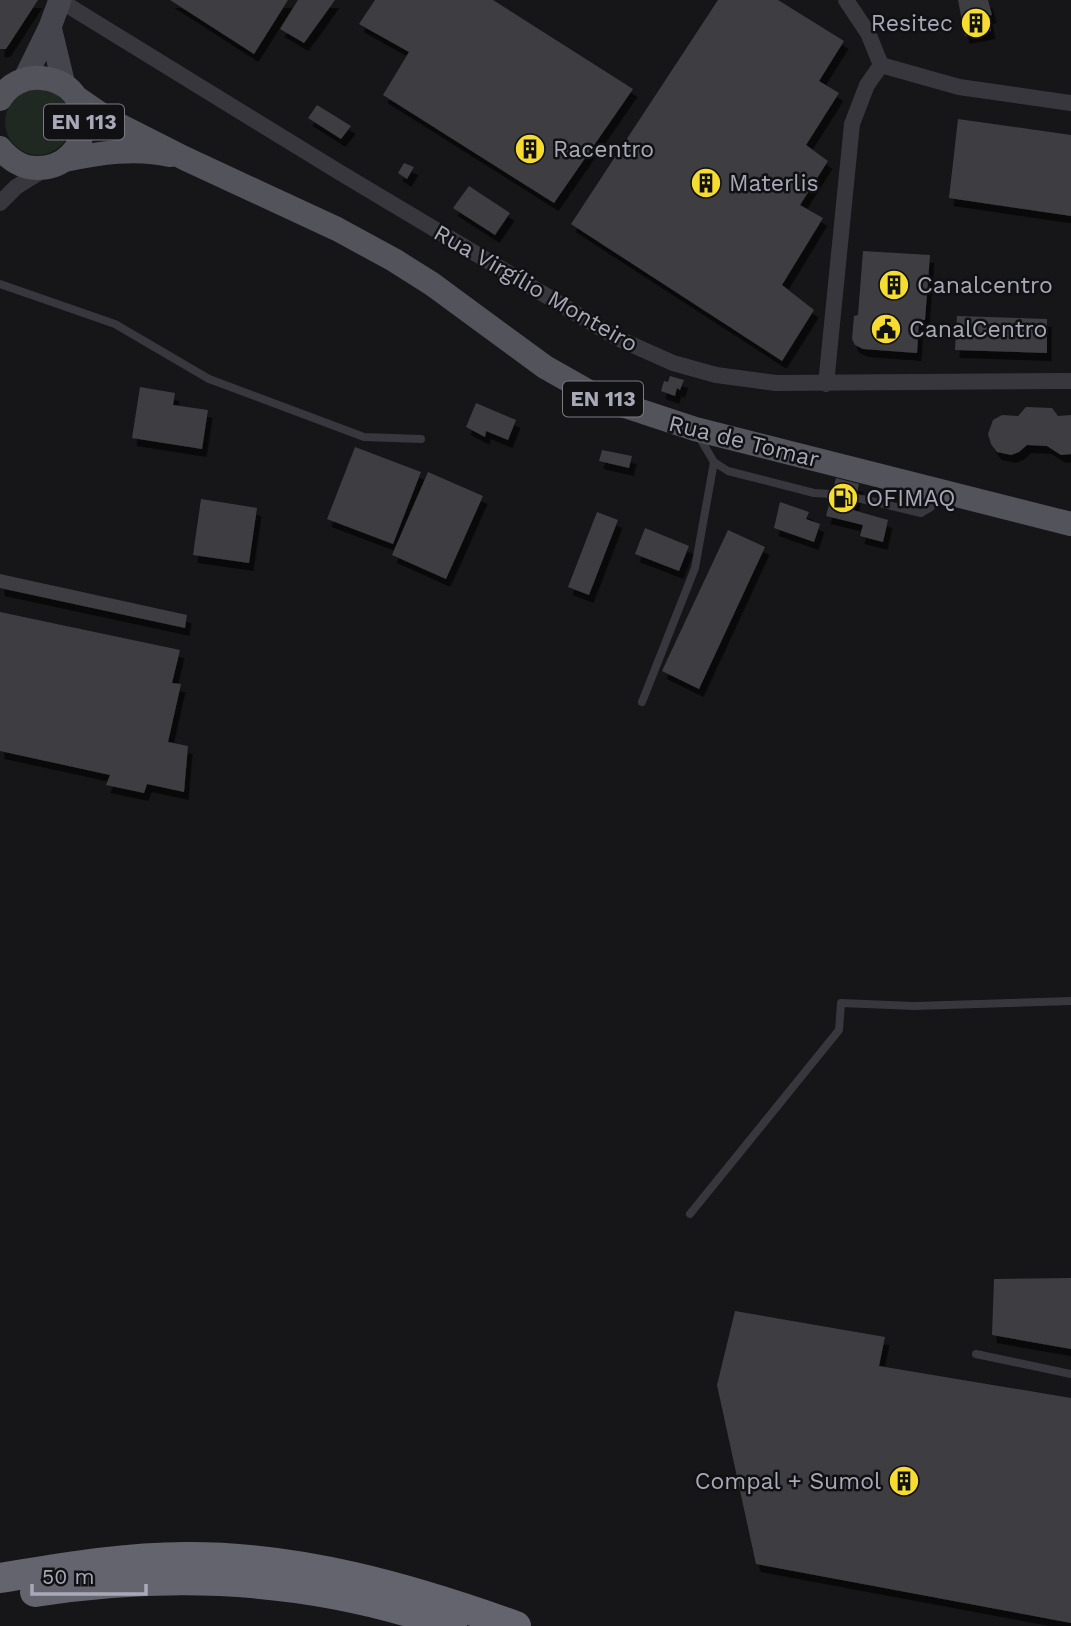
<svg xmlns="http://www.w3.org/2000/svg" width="1071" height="1626" viewBox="0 0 1071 1626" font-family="'Work Sans',sans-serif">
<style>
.green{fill:#202822}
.building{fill:#3e3d42;filter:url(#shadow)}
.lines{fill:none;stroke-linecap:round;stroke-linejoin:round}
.lane{stroke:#37373d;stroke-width:8}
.street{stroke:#37373d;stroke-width:16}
.secondary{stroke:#45454d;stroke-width:23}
.primary{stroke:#53535c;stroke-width:24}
.highway{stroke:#63646e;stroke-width:30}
.labels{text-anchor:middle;stroke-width:5;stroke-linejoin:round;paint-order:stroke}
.shield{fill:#111113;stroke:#7b7b86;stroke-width:2}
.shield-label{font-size:21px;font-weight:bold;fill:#a8a9b8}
.poi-label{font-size:23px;fill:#a8a9b8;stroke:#111113;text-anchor:start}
.street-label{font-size:23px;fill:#a8a9b8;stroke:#111113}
</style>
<defs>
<filter id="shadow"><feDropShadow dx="4.5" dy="8" stdDeviation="0" flood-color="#0009"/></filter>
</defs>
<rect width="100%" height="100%" fill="#161618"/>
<path class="green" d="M5 122a33 33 0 1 1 66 0a33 33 0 1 1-66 0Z"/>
<path class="building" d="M 0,0 L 38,0 L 6,49 L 0,49 Z
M 170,0 L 288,0 L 254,54 Z
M 298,0 L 335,0 L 304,43 L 280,29 Z
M 375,0 L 493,0 L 633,89 L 554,203 L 383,95 L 409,52 L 359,24 Z
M 718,0 L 778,0 L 844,41 L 819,81 L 839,93 L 806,145 L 828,161 L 800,205 L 823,218 L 782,285 L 814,310 L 782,361 L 571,224 Z
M 958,0 L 988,0 L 992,15 L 988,16 L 991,31 L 965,36 Z
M 317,105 L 351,126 L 341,139 L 308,118 Z
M 958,119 L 1071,135 L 1071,216 L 949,198 Z
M 404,163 L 414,167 L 407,179 L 398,173 Z
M 469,186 L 510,213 L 495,235 L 453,208 Z
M 863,251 L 930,255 L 925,320 L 919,320 L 917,353 L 863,349 L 855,345 L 852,339 L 854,316 L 858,315 Z
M 957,316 L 1047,319 L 1047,353 L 955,350 Z
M 670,376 L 684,380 L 680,390 L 677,388 L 675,396 L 661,391 L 664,381 L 668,382 Z
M 140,387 L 175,393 L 173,405 L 208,410 L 202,449 L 132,438 Z
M 476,403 L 516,420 L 508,440 L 486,431 L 485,437 L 466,427 Z
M 1026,407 L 1052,408 L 1058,416 L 1071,415 L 1071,454 L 1061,455 L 1047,446 L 1027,445 L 1019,452 L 1011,455 L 997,452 L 991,444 L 988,434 L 993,420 L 1002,415 L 1018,416 Z
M 355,447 L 421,472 L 393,544 L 327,519 Z
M 602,450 L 632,456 L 629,468 L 599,461 Z
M 428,472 L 483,496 L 446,579 L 392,555 Z
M 836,478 L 859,484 L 853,510 L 888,520 L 883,542 L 860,536 L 863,525 L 826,516 Z
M 201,499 L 257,508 L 249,563 L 193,555 Z
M 780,502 L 809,512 L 806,519 L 820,524 L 814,542 L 774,528 Z
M 597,512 L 618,520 L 589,595 L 568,587 Z
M 645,528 L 689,546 L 679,571 L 635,554 Z
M 728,530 L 765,547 L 699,689 L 662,671 Z
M 0,574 L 187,615 L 185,628 L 0,588 Z
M 0,612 L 180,650 L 172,683 L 181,684 L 168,742 L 188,746 L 184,792 L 147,784 L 144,793 L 106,785 L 110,775 L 0,751 Z
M 1071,1278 L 1071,1349 L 992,1335 L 994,1279 Z
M 735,1311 L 885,1337 L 879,1366 L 1071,1398 L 1071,1623 L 756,1564 L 717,1385 Z"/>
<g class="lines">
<path class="lane" d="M 0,284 L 115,324 L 209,379 L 364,437 L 421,439
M 698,435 L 714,462 L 728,471 L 814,493 C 850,494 886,505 921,513 L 931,507 L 937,493
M 642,702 L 695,568 L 714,462
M 690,1214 L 839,1030 L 841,1003 L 914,1006 L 1071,1001
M 976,1354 L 1071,1374"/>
<path class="street" d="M 59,0 L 339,172 L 617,338 L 673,363 L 716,375 L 776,383 L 1071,381
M 846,0 L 868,33 L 881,65
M 0,203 L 16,187 L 45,169
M 826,384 L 852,124 L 867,85 L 881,65 L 959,87 L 1071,103"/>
<path class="secondary" d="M 50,27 L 64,85
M 24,80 L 50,27 L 60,0"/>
<path class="primary" d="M 77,98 L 109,120 L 184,158 L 337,229 L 394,260 L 432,284 L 545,367 L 598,397 L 695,429 L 1071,524
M 0,99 C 8,85 25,76 41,78 C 100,82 96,168 37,168 C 22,168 9,159 0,148
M 65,160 C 99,153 135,147 170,155"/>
<path class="highway" d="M 0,1578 C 61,1568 123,1557 185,1557 C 299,1556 410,1588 516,1626
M 35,1592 C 176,1570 317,1578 452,1626"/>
</g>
<defs>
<g id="building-disc" transform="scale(1.575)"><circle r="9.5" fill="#f6dc30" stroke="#111113"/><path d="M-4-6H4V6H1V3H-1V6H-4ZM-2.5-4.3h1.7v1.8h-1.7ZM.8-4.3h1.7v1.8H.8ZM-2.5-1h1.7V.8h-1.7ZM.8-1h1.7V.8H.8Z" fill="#111"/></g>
<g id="civic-disc" transform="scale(1.575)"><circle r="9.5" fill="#f6dc30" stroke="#111113"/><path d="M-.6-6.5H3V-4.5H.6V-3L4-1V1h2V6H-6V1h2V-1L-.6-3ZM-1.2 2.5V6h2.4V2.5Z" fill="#111"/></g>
<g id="fuel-disc" transform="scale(1.575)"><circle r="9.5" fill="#f6dc30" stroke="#111113"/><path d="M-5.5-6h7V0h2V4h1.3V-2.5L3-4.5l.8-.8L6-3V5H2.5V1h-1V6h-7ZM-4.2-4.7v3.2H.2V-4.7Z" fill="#111"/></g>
</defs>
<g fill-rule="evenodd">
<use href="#building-disc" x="976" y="23"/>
<use href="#building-disc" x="530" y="149"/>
<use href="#building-disc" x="706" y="183"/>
<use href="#building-disc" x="894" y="285"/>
<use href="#civic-disc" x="886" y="329"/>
<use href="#fuel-disc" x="843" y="498"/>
<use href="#building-disc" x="904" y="1481"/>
</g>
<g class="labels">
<g class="shield">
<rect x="44" y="104.5" width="80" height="35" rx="5"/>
<rect x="563" y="381.5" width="80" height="35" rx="5"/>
</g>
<g class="shield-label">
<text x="84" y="129">EN 113</text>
<text x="603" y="406">EN 113</text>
</g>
<g class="poi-label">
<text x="953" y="31" text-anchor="end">Resitec</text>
<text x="553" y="157">Racentro</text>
<text x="729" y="191">Materlis</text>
<text x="917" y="293">Canalcentro</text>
<text x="909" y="337">CanalCentro</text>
<text x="866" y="506">OFIMAQ</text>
<text x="881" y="1489" text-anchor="end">Compal + Sumol</text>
</g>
<g class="street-label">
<text transform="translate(536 288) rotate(30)" y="8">Rua Virgílio Monteiro</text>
<text transform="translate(744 441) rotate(14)" y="8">Rua de Tomar</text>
</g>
</g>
<path d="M32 1584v10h114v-10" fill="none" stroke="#a8a9b8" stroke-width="3.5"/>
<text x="42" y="1584" font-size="21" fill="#a8a9b8" stroke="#111113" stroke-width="5" paint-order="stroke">50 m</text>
</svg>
